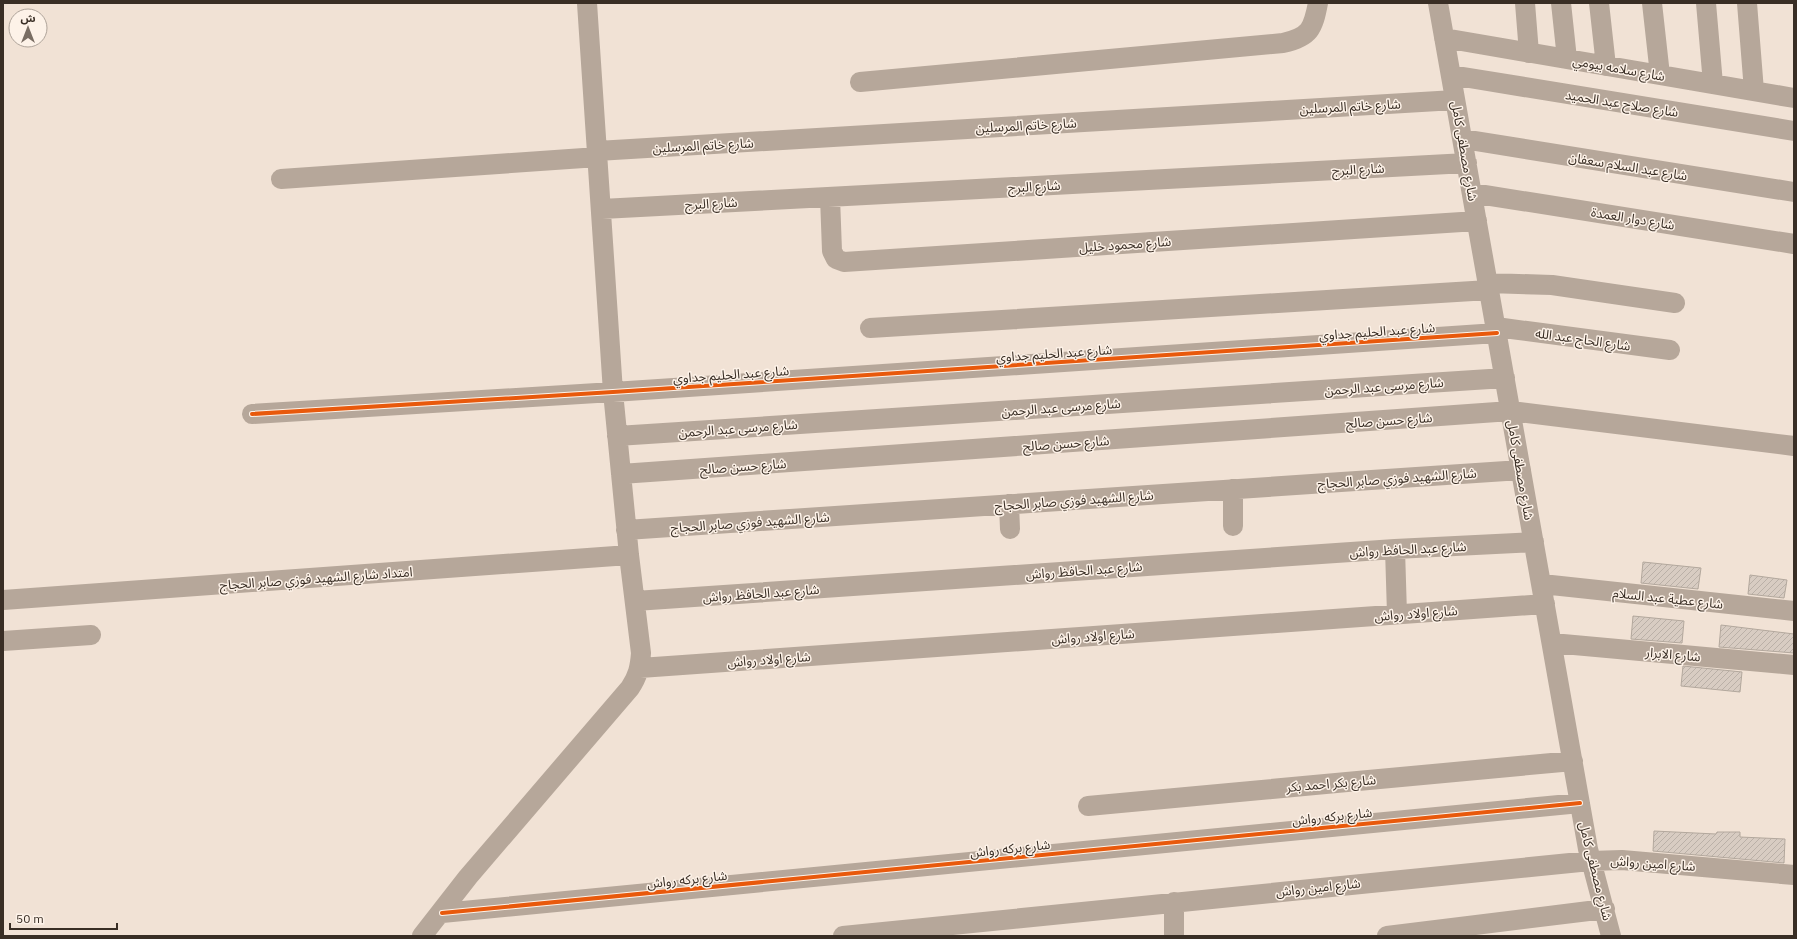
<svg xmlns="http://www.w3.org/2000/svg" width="1797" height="939" viewBox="0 0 1797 939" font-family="'IBM Plex Sans','Noto Sans Arabic',sans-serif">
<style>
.building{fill:url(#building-hatch);stroke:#b3a89d}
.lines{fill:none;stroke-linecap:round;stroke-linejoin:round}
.minor{stroke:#b6a79a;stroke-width:20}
.cycleway-casing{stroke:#fdf2e8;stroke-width:6}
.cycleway{stroke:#e8590c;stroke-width:4}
.labels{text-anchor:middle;stroke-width:3;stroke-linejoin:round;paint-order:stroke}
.street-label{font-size:13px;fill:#392e25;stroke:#fdf2e8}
</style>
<defs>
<pattern id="building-hatch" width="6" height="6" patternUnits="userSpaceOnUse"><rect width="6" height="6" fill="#d8ccc2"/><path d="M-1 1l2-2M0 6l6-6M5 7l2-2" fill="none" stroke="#bab0a7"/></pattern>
</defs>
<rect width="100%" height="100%" fill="#f1e2d5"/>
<path class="building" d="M 1643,562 L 1701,568 L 1698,589 L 1641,583 Z
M 1750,575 L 1787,580 L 1784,598 L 1748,594 Z
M 1633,616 L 1684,621 L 1682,643 L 1631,639 Z
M 1721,625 L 1794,634 L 1794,653 L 1719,647 Z
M 1683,666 L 1742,672 L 1740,692 L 1681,686 Z
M 1654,831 L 1716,834 L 1717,832 L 1740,832 L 1740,837 L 1785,839 L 1784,863 L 1653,851 Z"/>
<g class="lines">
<path class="minor" d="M 1438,3 L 1588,849 L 1611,936
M 1525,3 L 1529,53
M 1561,3 L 1567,59
M 1599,3 L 1606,66
M 1652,3 L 1660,75
M 1706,3 L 1713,84
M 1747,3 L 1754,91
M 1444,38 L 1794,98
M 1451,75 L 1794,131
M 860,82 L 1283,43 C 1310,37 1313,29 1318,3
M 1463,139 L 1794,192
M 597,151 L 1455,100
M 281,179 L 598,157
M 1472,193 L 1794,244
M 830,197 L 832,251 L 836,259 L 844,262 L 1477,221
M 602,209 L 1467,163
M 1488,283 L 1552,285 L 1675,303
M 1496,327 L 1670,350
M 870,328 L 1489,290
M 252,414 L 613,392 L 1497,333
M 617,436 L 1505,378
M 621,474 L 1511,411 L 1794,446
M 1233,489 L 1233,526
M 1009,504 L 1010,529
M 626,530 L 1521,470
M 1395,549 L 1397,614
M 1542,584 L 1794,611
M 3,600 L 629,555
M 635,601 L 1395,549 L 1534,542
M 3,641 L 91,635
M 1552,643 L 1794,665
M 640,668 L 1545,604
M 1088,806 L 1573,761
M 1174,902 L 1174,936
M 442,913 L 1580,803
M 422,936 L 468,877 L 630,688 C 638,676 640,667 641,653 L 629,555 L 613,392 L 587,3
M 843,936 L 1590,861 L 1622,860 L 1794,875
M 1387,936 L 1605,909"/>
<g class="cycleway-casing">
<path id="cycleway" d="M 252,414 L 613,392 L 1497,333
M 442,913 L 1580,803"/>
</g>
<use href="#cycleway" class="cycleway"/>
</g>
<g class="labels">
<g class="street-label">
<text transform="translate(1619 68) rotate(10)" y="5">شارع سلامه بيومي</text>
<text transform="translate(1622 103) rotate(9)" y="5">شارع صلاح عبد الحميد</text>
<text transform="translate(1350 106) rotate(-3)" y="5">شارع خاتم المرسلين</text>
<text transform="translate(1026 125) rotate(-3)" y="5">شارع خاتم المرسلين</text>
<text transform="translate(703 145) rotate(-3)" y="5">شارع خاتم المرسلين</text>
<text transform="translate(1465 151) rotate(80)" y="5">شارع مصطفى كامل</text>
<text transform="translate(1628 166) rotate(9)" y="5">شارع عبد السلام سعفان</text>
<text transform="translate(1358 169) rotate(-3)" y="5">شارع البرج</text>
<text transform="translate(1034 186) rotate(-3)" y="5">شارع البرج</text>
<text transform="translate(711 203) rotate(-3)" y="5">شارع البرج</text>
<text transform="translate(1633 218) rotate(9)" y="5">شارع دوار العمدة</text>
<text transform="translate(1125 244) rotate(-4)" y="5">شارع محمود خليل</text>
<text transform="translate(1377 331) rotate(-4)" y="5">شارع عبد الحليم جداوي</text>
<text transform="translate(1583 339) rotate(8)" y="5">شارع الحاج عبد الله</text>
<text transform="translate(1054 353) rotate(-4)" y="5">شارع عبد الحليم جداوي</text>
<text transform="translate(731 374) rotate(-4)" y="5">شارع عبد الحليم جداوي</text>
<text transform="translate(1384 386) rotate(-4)" y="5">شارع مرسى عبد الرحمن</text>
<text transform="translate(1061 407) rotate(-4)" y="5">شارع مرسى عبد الرحمن</text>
<text transform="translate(1389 420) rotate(-4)" y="5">شارع حسن صالح</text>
<text transform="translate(738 428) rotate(-4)" y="5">شارع مرسى عبد الرحمن</text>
<text transform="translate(1066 443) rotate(-4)" y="5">شارع حسن صالح</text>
<text transform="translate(743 466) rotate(-4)" y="5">شارع حسن صالح</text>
<text transform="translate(1521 470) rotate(80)" y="5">شارع مصطفى كامل</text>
<text transform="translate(1397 478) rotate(-4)" y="5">شارع الشهيد فوزي صابر الحجاج</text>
<text transform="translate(1074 500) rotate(-4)" y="5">شارع الشهيد فوزي صابر الحجاج</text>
<text transform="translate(750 522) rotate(-4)" y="5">شارع الشهيد فوزي صابر الحجاج</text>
<text transform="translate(1408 549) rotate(-3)" y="5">شارع عبد الحافظ رواش</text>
<text transform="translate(1084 570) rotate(-4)" y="5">شارع عبد الحافظ رواش</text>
<text transform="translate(316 578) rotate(-4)" y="5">امتداد شارع الشهيد فوزي صابر الحجاج</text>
<text transform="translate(761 593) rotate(-4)" y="5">شارع عبد الحافظ رواش</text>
<text transform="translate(1668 598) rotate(6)" y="5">شارع عطية عبد السلام</text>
<text transform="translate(1416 613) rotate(-4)" y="5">شارع اولاد رواش</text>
<text transform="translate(1093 636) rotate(-4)" y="5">شارع اولاد رواش</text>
<text transform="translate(1673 654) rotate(5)" y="5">شارع الابرار</text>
<text transform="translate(769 659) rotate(-4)" y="5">شارع اولاد رواش</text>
<text transform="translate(1331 783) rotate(-5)" y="5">شارع بكر احمد بكر</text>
<text transform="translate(1332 816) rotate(-6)" y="5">شارع بركه رواش</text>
<text transform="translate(1010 848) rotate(-6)" y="5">شارع بركه رواش</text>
<text transform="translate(1653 863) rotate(4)" y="5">شارع امين رواش</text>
<text transform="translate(1596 871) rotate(76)" y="5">شارع مصطفى كامل</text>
<text transform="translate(687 879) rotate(-6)" y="5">شارع بركه رواش</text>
<text transform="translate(1318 887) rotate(-6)" y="5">شارع امين رواش</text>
</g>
</g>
<rect width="1797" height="939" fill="none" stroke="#392e25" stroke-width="8"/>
<g transform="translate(28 28)"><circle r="19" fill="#fdf2e8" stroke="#afa49a"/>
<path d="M0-3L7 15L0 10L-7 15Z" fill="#796d63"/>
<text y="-6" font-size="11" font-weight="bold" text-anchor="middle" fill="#392e25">ش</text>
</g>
<path d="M10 923v6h107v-6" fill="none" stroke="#392e25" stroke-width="2"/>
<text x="16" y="923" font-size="12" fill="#392e25" stroke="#fdf2e8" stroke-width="3" paint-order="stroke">50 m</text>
</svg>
